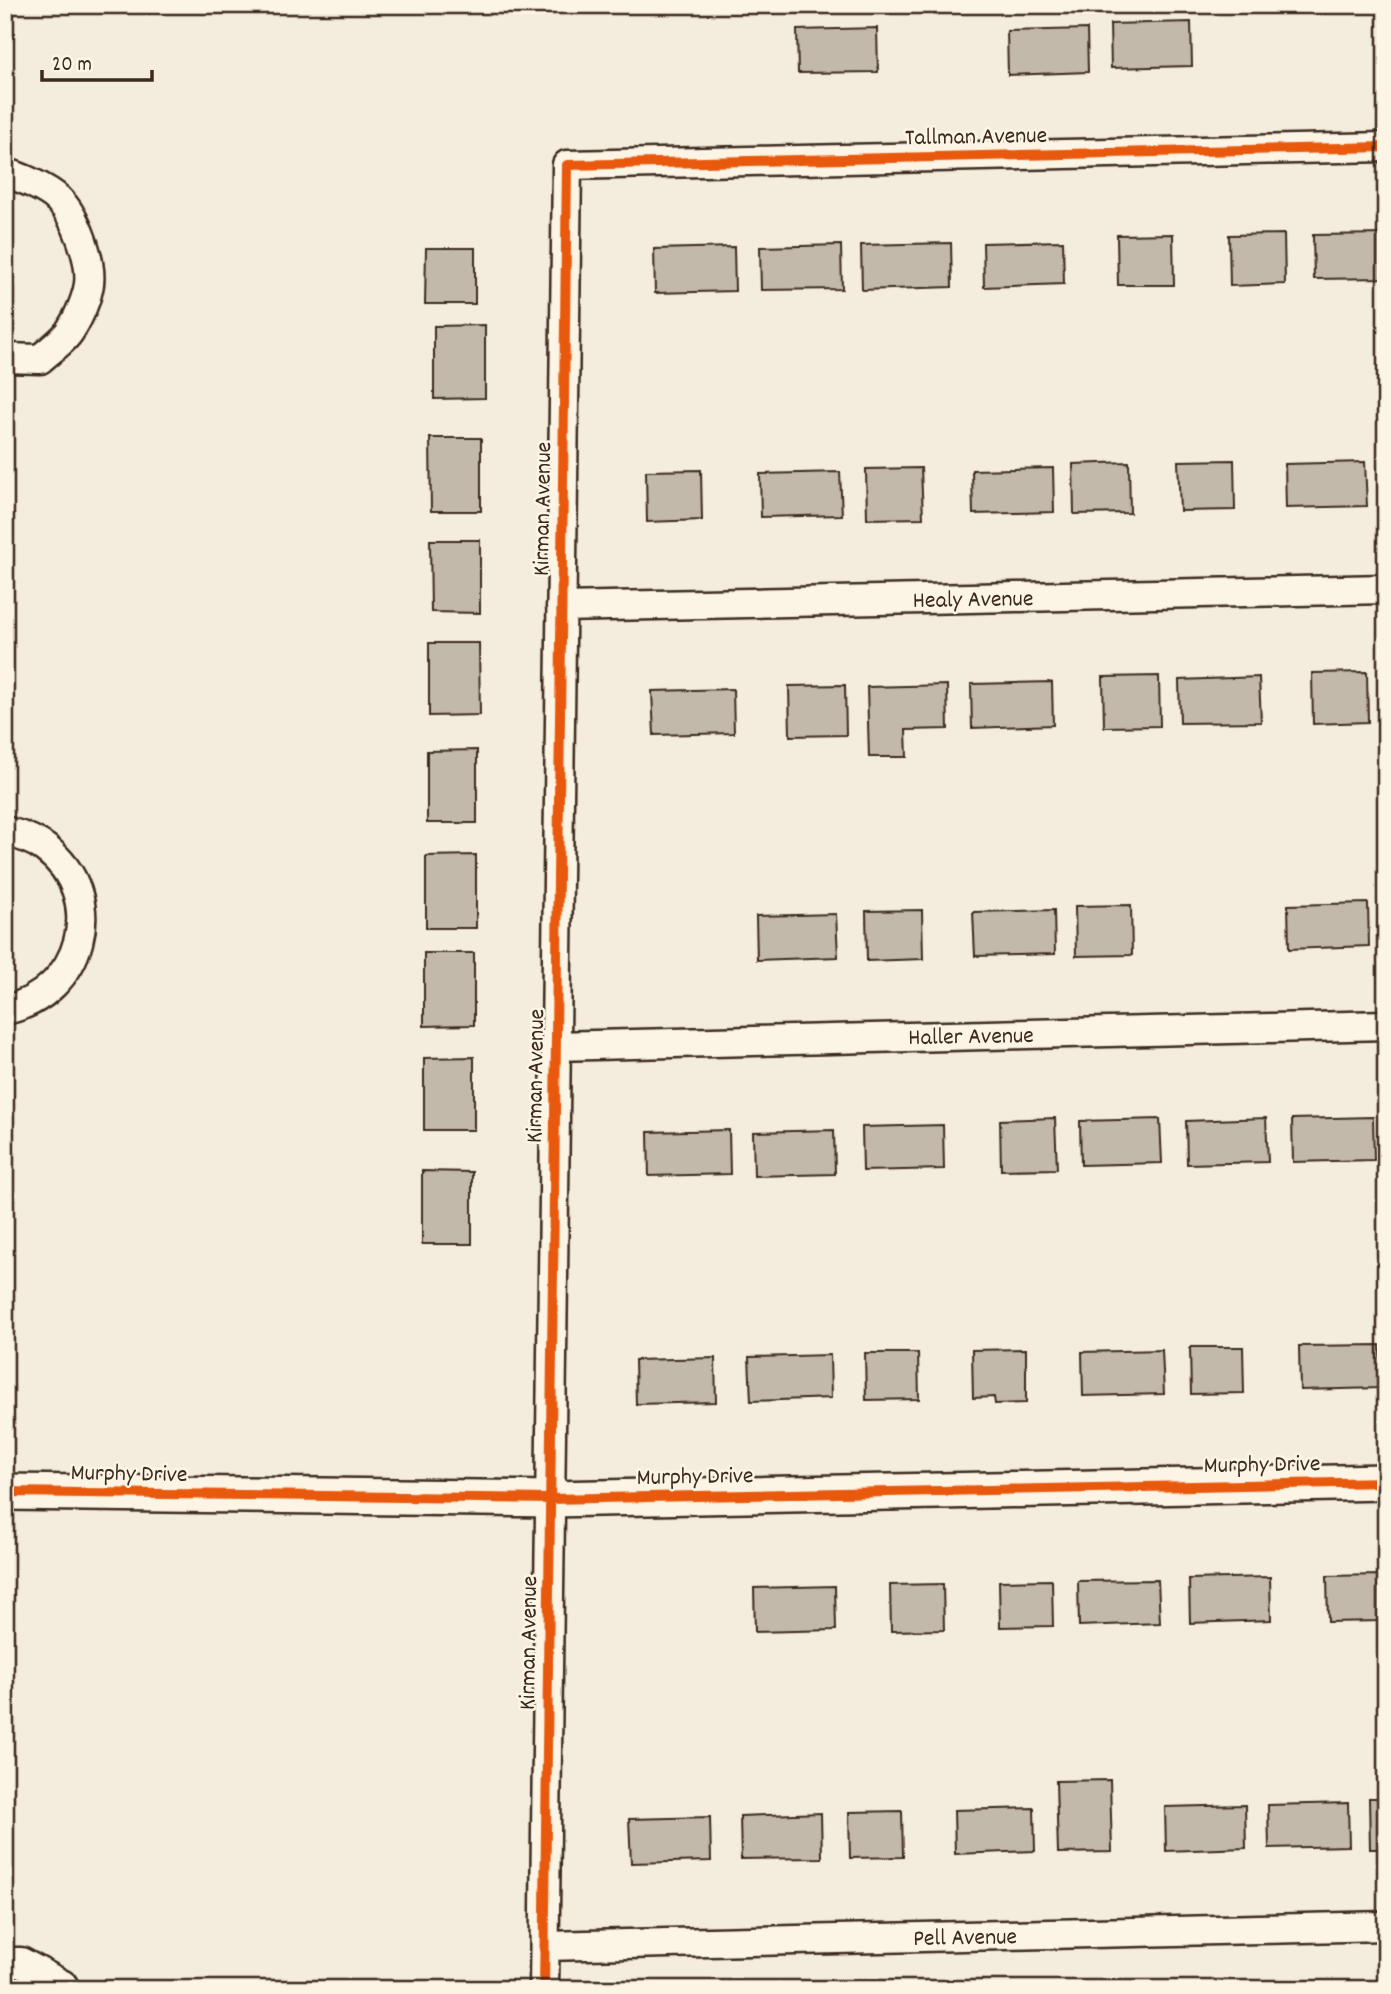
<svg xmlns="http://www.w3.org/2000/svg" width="1391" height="1994" viewBox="0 0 1391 1994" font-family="Dekko,sans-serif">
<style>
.building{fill:#c3b9aa;stroke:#3b2a1e;stroke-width:2}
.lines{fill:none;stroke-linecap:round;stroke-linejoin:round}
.minor-casing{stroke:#3b2a1e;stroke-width:33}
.tertiary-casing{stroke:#3b2a1e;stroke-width:40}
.minor{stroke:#fcf5e5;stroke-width:28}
.tertiary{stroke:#fcf5e5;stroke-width:35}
.cycleway-casing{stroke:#fcf5e5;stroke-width:15}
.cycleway{stroke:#e8590c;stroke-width:10}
.labels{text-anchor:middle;stroke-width:5;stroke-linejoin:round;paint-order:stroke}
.street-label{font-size:24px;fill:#3b2a1e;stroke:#fcf5e5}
</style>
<rect width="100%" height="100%" fill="#f4eddd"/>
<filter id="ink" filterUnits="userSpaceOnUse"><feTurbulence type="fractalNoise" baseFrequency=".0143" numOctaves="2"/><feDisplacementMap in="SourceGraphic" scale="14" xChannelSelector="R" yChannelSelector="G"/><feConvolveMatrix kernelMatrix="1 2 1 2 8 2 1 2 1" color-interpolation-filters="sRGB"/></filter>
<g filter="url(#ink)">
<path class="building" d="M 1191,22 L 1192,66 L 1111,68 L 1110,24 Z
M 877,28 L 878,72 L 798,73 L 797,30 Z
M 1087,29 L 1088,72 L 1008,75 L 1007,31 Z
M 1173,234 L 1174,285 L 1118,285 L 1117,235 Z
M 1284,234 L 1285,284 L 1230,286 L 1229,235 Z
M 1386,234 L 1386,278 L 1314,279 L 1313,235 Z
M 1063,241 L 1064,284 L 984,287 L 983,243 Z
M 951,243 L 952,287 L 862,290 L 861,245 Z
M 841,245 L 842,289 L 761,290 L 760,247 Z
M 734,247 L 735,291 L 655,293 L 654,249 Z
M 426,248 L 475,248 L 475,304 L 425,304 Z
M 485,325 L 485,398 L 434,399 L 434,326 Z
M 430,438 L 481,438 L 481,511 L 431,511 Z
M 1234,460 L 1235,510 L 1180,511 L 1178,461 Z
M 1129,462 L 1130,513 L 1074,514 L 1073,464 Z
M 1365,462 L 1367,506 L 1286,508 L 1285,464 Z
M 921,468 L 923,518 L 867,519 L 866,469 Z
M 1053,468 L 1054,512 L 973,514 L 972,470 Z
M 701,470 L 702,520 L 647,522 L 646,471 Z
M 840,472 L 842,515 L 761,517 L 760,474 Z
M 430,540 L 480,540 L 480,613 L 431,612 Z
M 429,643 L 479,643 L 480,715 L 429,716 Z
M 1367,672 L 1368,722 L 1313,724 L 1312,673 Z
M 1159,676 L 1160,726 L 1104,727 L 1103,677 Z
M 1259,677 L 1261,722 L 1180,723 L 1179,680 Z
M 1052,682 L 1053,725 L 972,728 L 971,684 Z
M 845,685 L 846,735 L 790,736 L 789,686 Z
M 947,685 L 948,729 L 906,730 L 907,757 L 869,757 L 867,687 Z
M 733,689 L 734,733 L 654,735 L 652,691 Z
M 477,750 L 477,823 L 427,823 L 427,751 Z
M 476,855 L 476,928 L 426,928 L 426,856 Z
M 1368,903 L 1369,946 L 1289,949 L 1288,905 Z
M 1131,905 L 1132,955 L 1076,956 L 1075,906 Z
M 922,910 L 923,959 L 867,961 L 866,911 Z
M 1054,910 L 1055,954 L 975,956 L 973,912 Z
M 836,914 L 838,957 L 757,960 L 756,916 Z
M 424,953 L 474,953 L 474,1025 L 424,1026 Z
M 474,1057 L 474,1130 L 424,1130 L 424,1058 Z
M 1373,1117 L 1374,1160 L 1293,1162 L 1292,1119 Z
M 1055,1118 L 1057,1169 L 1001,1170 L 1000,1120 Z
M 1266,1118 L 1268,1162 L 1187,1164 L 1186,1121 Z
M 1160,1119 L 1162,1163 L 1081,1165 L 1080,1121 Z
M 943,1125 L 944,1169 L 863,1171 L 862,1127 Z
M 729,1130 L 730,1174 L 649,1176 L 648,1132 Z
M 834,1130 L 835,1174 L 754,1176 L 753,1132 Z
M 422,1171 L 472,1172 L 472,1244 L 422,1244 Z
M 1380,1345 L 1381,1388 L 1300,1390 L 1299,1346 Z
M 1190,1347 L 1243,1347 L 1244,1393 L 1191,1394 Z
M 1026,1349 L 1026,1403 L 995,1404 L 994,1397 L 973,1398 L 972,1350 Z
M 1162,1350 L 1164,1394 L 1083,1396 L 1082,1352 Z
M 865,1353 L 918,1353 L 919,1399 L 866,1400 Z
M 830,1355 L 831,1398 L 751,1401 L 749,1357 Z
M 715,1358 L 716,1402 L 636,1404 L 635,1360 Z
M 1380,1575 L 1381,1621 L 1328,1622 L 1327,1576 Z
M 1270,1577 L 1271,1620 L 1190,1623 L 1189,1579 Z
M 1052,1580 L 1053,1626 L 1000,1627 L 999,1581 Z
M 1158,1580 L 1160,1623 L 1079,1626 L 1078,1581 Z
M 943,1584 L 944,1630 L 891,1631 L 890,1585 Z
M 835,1586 L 836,1630 L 755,1632 L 754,1588 Z
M 1110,1780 L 1112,1852 L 1058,1853 L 1056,1781 Z
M 1369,1798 L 1386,1798 L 1386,1849 L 1370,1849 Z
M 1348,1803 L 1349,1846 L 1269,1848 L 1268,1805 Z
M 1245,1805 L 1246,1848 L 1166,1851 L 1165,1807 Z
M 1034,1808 L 1035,1851 L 955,1854 L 954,1810 Z
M 902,1811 L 903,1857 L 850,1858 L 849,1812 Z
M 821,1813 L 822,1858 L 741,1859 L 740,1816 Z
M 710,1817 L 711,1861 L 631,1863 L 629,1819 Z"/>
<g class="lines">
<g class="minor-casing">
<path id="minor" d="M 5,173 C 19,176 48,189 58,199 C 76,216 92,260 89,284 C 87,298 79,317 71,329 C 65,340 50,350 40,359 L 5,358
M 561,607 L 1386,589
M 5,831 C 19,835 33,839 45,848 C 110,897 82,994 5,1010
M 555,1046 L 1386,1025
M 545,1946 L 1386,1926
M 5,1962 L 21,1962 L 63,1985 L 65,1989
M 544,1989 L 567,165 L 1386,147"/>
</g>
<g class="tertiary-casing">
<path id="tertiary" d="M 5,1492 L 550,1499 L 1386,1482"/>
</g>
<use href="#minor" class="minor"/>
<use href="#tertiary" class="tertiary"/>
<g class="cycleway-casing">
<path id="cycleway" d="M 5,1492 L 550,1499 L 1386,1482
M 544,1989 L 567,165 L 1386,147"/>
</g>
<use href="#cycleway" class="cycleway"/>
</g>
</g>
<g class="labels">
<g class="street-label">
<text transform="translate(976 135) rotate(-1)" y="8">Tallman Avenue</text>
<text transform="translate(541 509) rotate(-89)" y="8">Kirman Avenue</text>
<text transform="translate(973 598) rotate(-1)" y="8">Healy Avenue</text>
<text transform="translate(971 1035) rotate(-1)" y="8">Haller Avenue</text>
<text transform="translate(534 1076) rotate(-89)" y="8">Kirman Avenue</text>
<text transform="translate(1262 1463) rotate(-1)" y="8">Murphy Drive</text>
<text transform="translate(129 1472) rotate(1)" y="8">Murphy Drive</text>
<text transform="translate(695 1475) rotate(-1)" y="8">Murphy Drive</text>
<text transform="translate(527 1643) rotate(-89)" y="8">Kirman Avenue</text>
<text transform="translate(965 1936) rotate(-1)" y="8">Pell Avenue</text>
</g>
</g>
<rect width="1391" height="1994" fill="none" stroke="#fcf5e5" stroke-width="28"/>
<rect x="14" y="14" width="1363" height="1966" fill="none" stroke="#3b2a1e" stroke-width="2.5" filter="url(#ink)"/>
<path d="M42 70v10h110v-10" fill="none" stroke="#3b2a1e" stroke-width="3.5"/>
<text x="52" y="70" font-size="21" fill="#3b2a1e" stroke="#fcf5e5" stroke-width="5" paint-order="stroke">20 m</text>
</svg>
